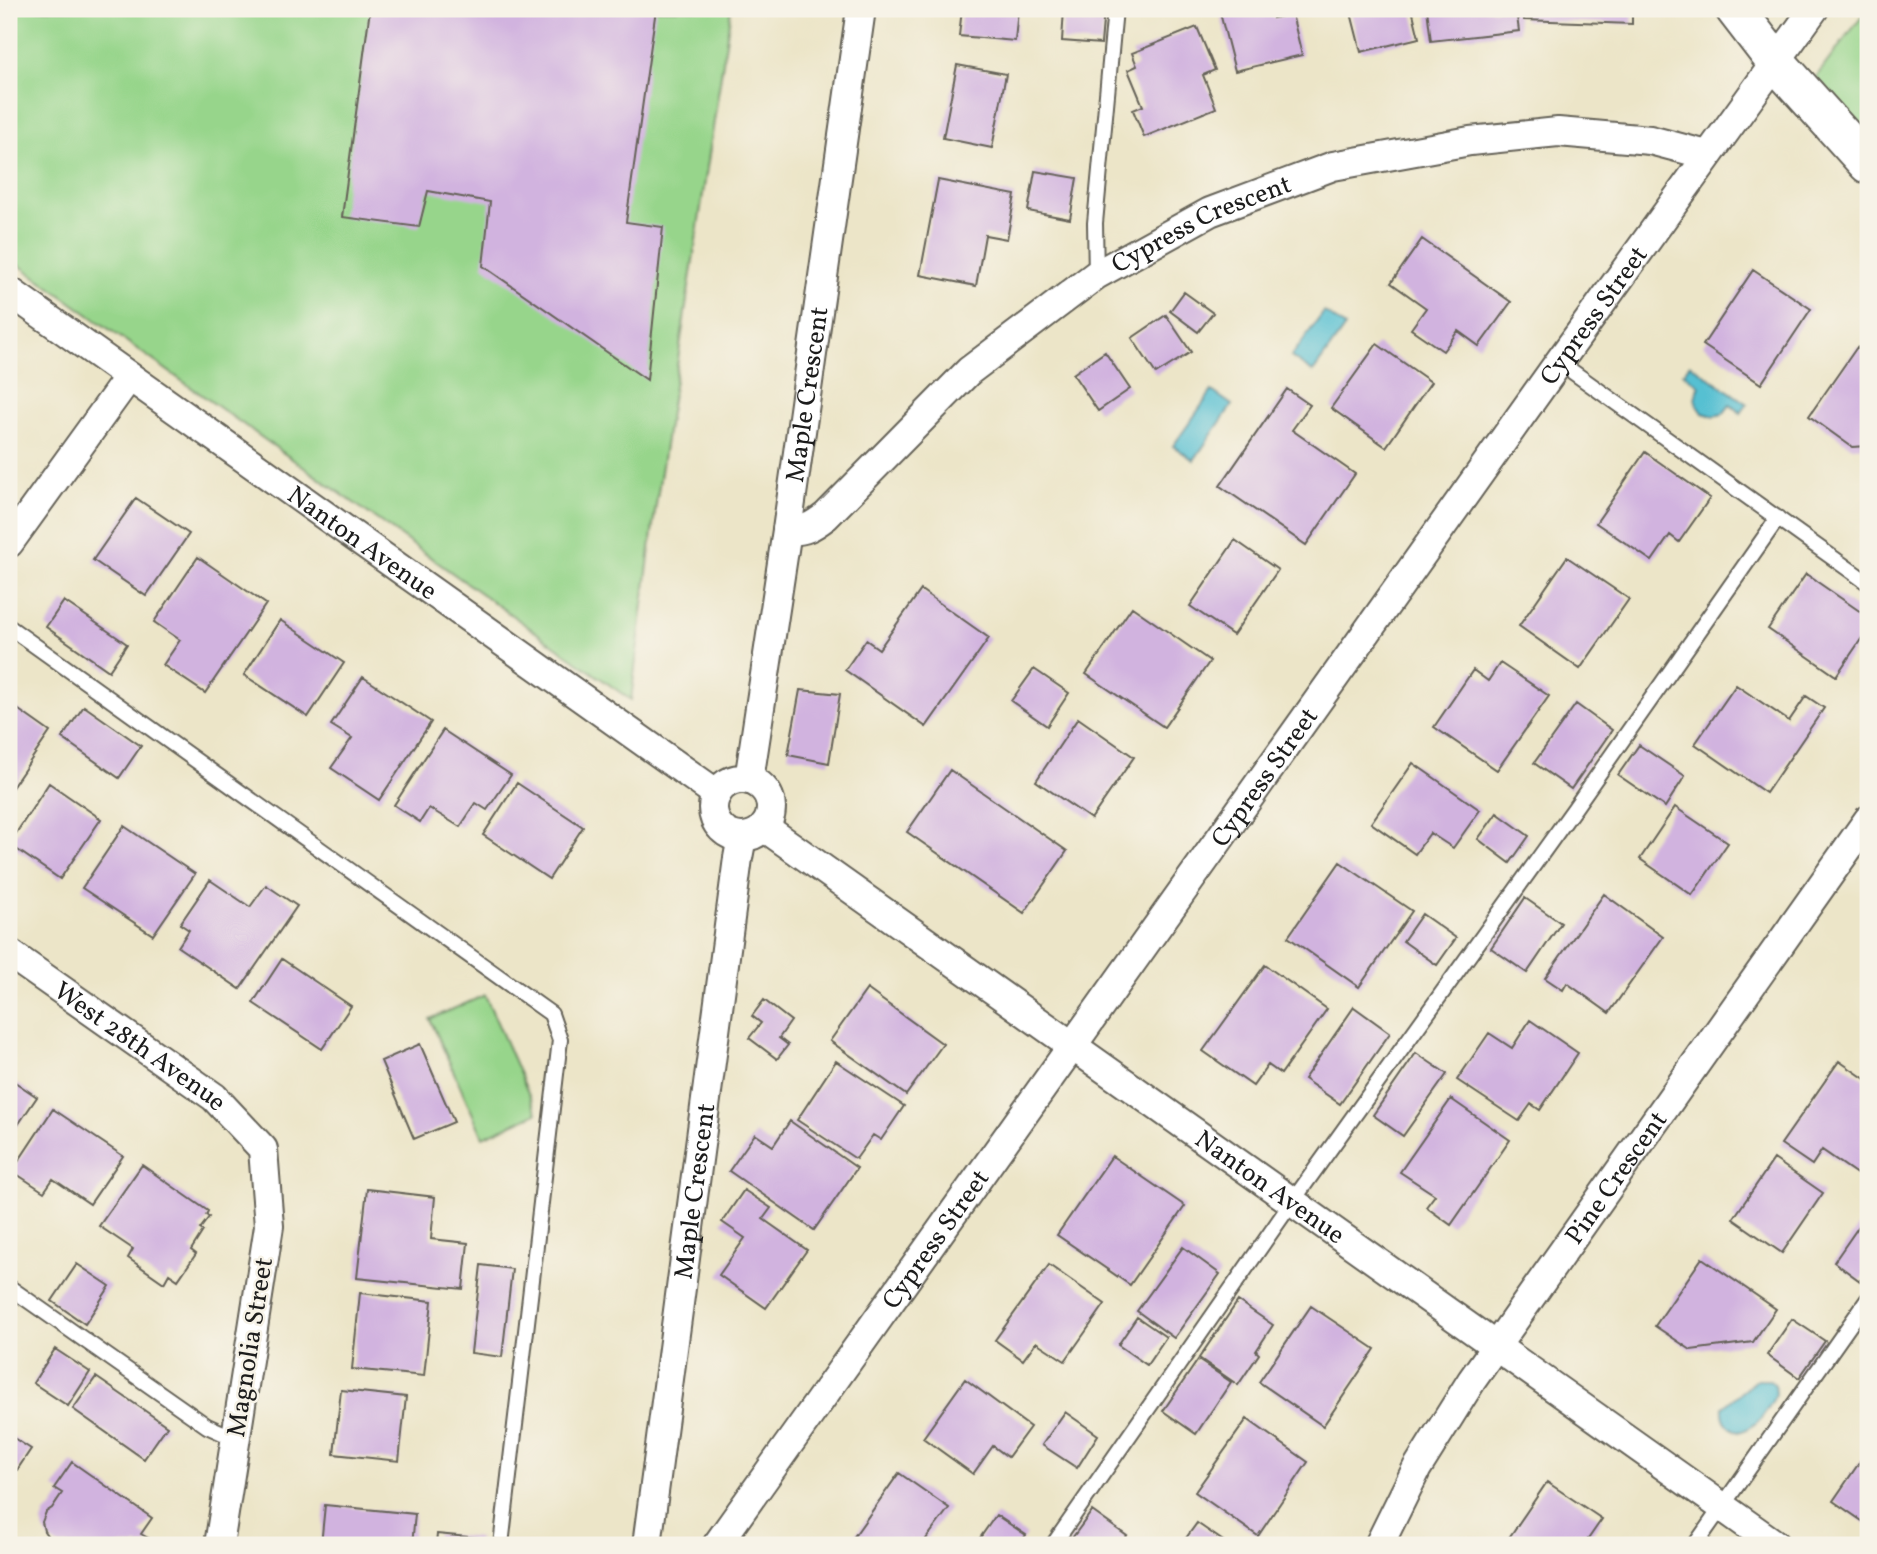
<svg xmlns="http://www.w3.org/2000/svg" width="1877" height="1554" viewBox="0 0 1877 1554" font-family="Vollkorn,serif">
<style>
.green{fill:#97d58b;stroke:#5a7854;stroke-width:2}
.water{fill:#56c0d2;stroke:#396e77;stroke-width:2}
.building{fill:#d1b3df}
.lines{fill:none;stroke-linecap:round;stroke-linejoin:round}
.service-casing{stroke:#656258;stroke-width:18}
.minor-casing{stroke:#656258;stroke-width:32}
.secondary-casing{stroke:#656258;stroke-width:42}
.service{stroke:#fff;stroke-width:14}
.minor{stroke:#fff;stroke-width:28}
.secondary{stroke:#fff;stroke-width:38}
.labels{text-anchor:middle;stroke-width:5;stroke-linejoin:round;paint-order:stroke}
.street-label{font-size:26px;fill:#1c1c1c;stroke:#f7f3e8}
</style>
<rect width="100%" height="100%" fill="#f7f3e8"/>
<filter id="ink" filterUnits="userSpaceOnUse"><feTurbulence type="fractalNoise" baseFrequency=".0143" numOctaves="2"/><feDisplacementMap in="SourceGraphic" scale="14" xChannelSelector="R" yChannelSelector="G"/><feConvolveMatrix kernelMatrix="1 2 1 2 8 2 1 2 1" color-interpolation-filters="sRGB"/></filter>
<filter id="wash" filterUnits="userSpaceOnUse"><feTurbulence type="fractalNoise" baseFrequency=".00686" numOctaves="4" result="noise"/><feDisplacementMap in="SourceGraphic" scale="28" xChannelSelector="R" yChannelSelector="G"/><feGaussianBlur stdDeviation="1.57" result="paint"/><feColorMatrix in="noise" values="0 0 0 0 0 0 0 0 0 0 0 0 0 0 0 0 0 1.4 0 .05"/><feComposite in="paint" operator="in"/></filter>
<g filter="url(#wash)">
<rect width="100%" height="100%" fill="#ece5c8"/>
<path class="green" d="M 9,9 L 731,9 L 653,525 L 631,700 L 9,258 Z
M 1866,11 L 1868,13 L 1868,135 L 1816,77 Z
M 485,995 L 537,1113 L 483,1137 L 430,1019 Z"/>
<path class="water" d="M 1324,312 L 1345,327 L 1313,372 L 1291,357 Z
M 1690,364 L 1747,404 L 1741,413 L 1730,405 L 1723,414 L 1713,416 L 1703,413 C 1694,404 1694,396 1700,386 L 1683,373 Z
M 1212,391 L 1232,405 L 1194,460 L 1173,446 Z
M 1756,1380 L 1770,1380 L 1775,1385 L 1776,1394 C 1767,1411 1758,1428 1738,1432 C 1727,1426 1722,1420 1723,1407 Z"/>
<g id="blocks">
<path class="building" d="M 370,9 L 656,9 L 626,222 L 663,227 L 647,380 L 483,266 L 490,202 L 428,191 L 419,227 L 342,217 Z
M 962,9 L 1018,9 L 1015,41 L 959,36 Z
M 1064,9 L 1104,9 L 1101,44 L 1062,41 Z
M 1219,9 L 1271,9 L 1273,18 L 1292,14 L 1302,55 L 1235,71 Z
M 1350,9 L 1412,9 L 1419,38 L 1361,52 Z
M 1427,9 L 1516,9 L 1519,31 L 1431,41 Z
M 1524,9 L 1632,9 L 1632,24 L 1524,20 Z
M 1197,27 L 1215,70 L 1203,75 L 1216,108 L 1144,137 L 1133,110 L 1143,106 L 1128,70 L 1137,66 L 1132,53 Z
M 957,65 L 1006,74 L 992,148 L 943,138 Z
M 1035,171 L 1077,178 L 1070,219 L 1028,211 Z
M 938,180 L 1015,195 L 1007,239 L 985,235 L 976,286 L 920,275 Z
M 1422,239 L 1511,302 L 1479,346 L 1458,331 L 1443,351 L 1411,329 L 1426,308 L 1391,283 Z
M 1753,270 L 1811,309 L 1761,384 L 1703,345 Z
M 1184,292 L 1213,313 L 1198,332 L 1170,311 Z
M 1166,315 L 1191,352 L 1156,374 L 1132,338 Z
M 1377,344 L 1431,382 L 1386,447 L 1331,408 Z
M 1857,347 L 1868,354 L 1868,446 L 1852,447 L 1809,416 Z
M 1105,352 L 1130,389 L 1098,411 L 1073,374 Z
M 1287,389 L 1310,405 L 1292,430 L 1355,474 L 1306,545 L 1220,486 Z
M 1645,452 L 1710,498 L 1679,542 L 1670,535 L 1652,561 L 1596,523 Z
M 136,498 L 189,534 L 146,596 L 93,560 Z
M 1235,540 L 1278,570 L 1233,635 L 1190,606 Z
M 198,557 L 266,604 L 205,693 L 163,665 L 180,640 L 154,622 Z
M 1567,557 L 1629,599 L 1580,669 L 1519,626 Z
M 1806,574 L 1868,617 L 1868,629 L 1836,676 L 1768,629 Z
M 921,590 L 989,638 L 926,727 L 845,670 L 866,640 L 879,649 Z
M 64,601 L 127,644 L 109,671 L 46,627 Z
M 1132,607 L 1210,661 L 1164,727 L 1086,674 Z
M 280,620 L 344,663 L 308,717 L 244,675 Z
M 1500,663 L 1549,696 L 1497,770 L 1434,727 L 1473,670 L 1488,681 Z
M 1034,669 L 1069,693 L 1047,726 L 1011,701 Z
M 363,677 L 431,722 L 379,800 L 331,768 L 352,738 L 331,725 Z
M 1736,685 L 1789,721 L 1806,696 L 1824,708 L 1766,793 L 1695,744 Z
M 800,690 L 840,694 L 829,763 L 788,755 Z
M 9,703 L 50,732 L 9,792 Z
M 1576,704 L 1612,730 L 1571,789 L 1534,763 Z
M 84,706 L 141,746 L 119,778 L 62,738 Z
M 1078,718 L 1134,757 L 1091,819 L 1036,781 Z
M 443,730 L 511,775 L 487,810 L 476,803 L 460,827 L 429,808 L 420,822 L 394,805 Z
M 1639,745 L 1685,776 L 1665,807 L 1618,775 Z
M 1413,763 L 1480,810 L 1453,848 L 1430,833 L 1415,854 L 1371,823 Z
M 950,770 L 1067,851 L 1024,913 L 907,832 Z
M 49,783 L 101,819 L 60,879 L 9,844 Z
M 517,783 L 583,827 L 549,879 L 483,835 Z
M 1675,807 L 1728,843 L 1692,895 L 1640,859 Z
M 1497,813 L 1529,836 L 1510,863 L 1478,839 Z
M 124,826 L 195,874 L 153,935 L 82,888 Z
M 1340,862 L 1412,911 L 1359,987 L 1288,937 Z
M 210,880 L 250,907 L 266,885 L 297,906 L 240,989 L 178,947 L 189,930 L 180,924 Z
M 1604,894 L 1663,937 L 1609,1013 L 1567,983 L 1563,990 L 1545,978 Z
M 1525,898 L 1561,923 L 1527,973 L 1491,948 Z
M 1422,914 L 1456,938 L 1437,965 L 1403,941 Z
M 282,959 L 351,1006 L 322,1049 L 253,1003 Z
M 1265,965 L 1327,1009 L 1281,1074 L 1268,1065 L 1253,1086 L 1203,1051 Z
M 867,989 L 943,1044 L 906,1095 L 830,1041 Z
M 764,1000 L 791,1021 L 779,1038 L 788,1045 L 777,1059 L 749,1038 L 761,1023 L 752,1016 Z
M 1354,1007 L 1390,1033 L 1340,1104 L 1304,1079 Z
M 1530,1020 L 1578,1053 L 1540,1110 L 1531,1104 L 1519,1121 L 1457,1080 L 1489,1033 L 1512,1048 Z
M 420,1044 L 454,1122 L 414,1139 L 381,1061 Z
M 1416,1053 L 1447,1074 L 1403,1136 L 1373,1115 Z
M 836,1061 L 904,1106 L 881,1140 L 873,1135 L 856,1159 L 797,1120 Z
M 1839,1061 L 1868,1081 L 1867,1181 L 1822,1150 L 1812,1165 L 1781,1144 Z
M 9,1078 L 37,1097 L 9,1138 Z
M 1451,1099 L 1510,1140 L 1451,1225 L 1426,1207 L 1435,1195 L 1400,1172 Z
M 53,1109 L 123,1156 L 90,1204 L 53,1179 L 44,1192 L 12,1171 Z
M 790,1121 L 857,1168 L 814,1230 L 729,1171 L 755,1134 L 773,1146 Z
M 1112,1156 L 1185,1206 L 1130,1285 L 1057,1235 Z
M 1774,1159 L 1823,1193 L 1782,1253 L 1733,1219 Z
M 142,1165 L 208,1211 L 206,1215 L 209,1217 L 200,1229 L 203,1231 L 191,1250 L 196,1254 L 178,1280 L 169,1274 L 164,1283 L 128,1258 L 133,1249 L 99,1226 Z
M 367,1189 L 435,1197 L 431,1239 L 468,1243 L 463,1289 L 357,1278 Z
M 744,1190 L 771,1208 L 763,1219 L 807,1250 L 766,1308 L 719,1275 L 745,1238 L 722,1222 Z
M 1868,1213 L 1868,1270 L 1860,1281 L 1834,1262 Z
M 1183,1247 L 1220,1274 L 1174,1338 L 1137,1311 Z
M 1702,1258 L 1776,1309 L 1753,1342 L 1691,1350 L 1655,1326 Z
M 77,1264 L 110,1286 L 85,1324 L 52,1301 Z
M 481,1265 L 512,1269 L 502,1357 L 471,1353 Z
M 1049,1265 L 1105,1304 L 1065,1361 L 1036,1342 L 1023,1360 L 995,1340 Z
M 360,1293 L 432,1301 L 424,1376 L 352,1369 Z
M 1238,1301 L 1273,1325 L 1256,1351 L 1259,1354 L 1238,1385 L 1199,1358 Z
M 1311,1306 L 1375,1349 L 1323,1426 L 1259,1382 Z
M 1137,1317 L 1166,1337 L 1147,1365 L 1118,1345 Z
M 1792,1319 L 1825,1341 L 1799,1378 L 1767,1355 Z
M 55,1349 L 90,1372 L 68,1406 L 33,1383 Z
M 1198,1360 L 1231,1382 L 1196,1434 L 1163,1411 Z
M 96,1377 L 167,1426 L 144,1459 L 73,1409 Z
M 965,1379 L 1030,1427 L 1008,1457 L 993,1446 L 973,1474 L 923,1438 Z
M 341,1390 L 406,1397 L 399,1461 L 334,1454 Z
M 1065,1412 L 1098,1435 L 1077,1468 L 1042,1445 Z
M 1247,1419 L 1308,1462 L 1258,1536 L 1195,1492 Z
M 9,1435 L 31,1449 L 9,1482 Z
M 1868,1450 L 1868,1525 L 1833,1501 Z
M 72,1462 L 152,1518 L 141,1534 L 150,1539 L 146,1545 L 57,1545 L 51,1541 L 44,1531 L 42,1522 L 46,1512 L 52,1508 L 62,1493 L 54,1488 Z
M 899,1473 L 949,1508 L 926,1539 L 934,1545 L 863,1545 L 853,1538 Z
M 1547,1482 L 1602,1519 L 1584,1545 L 1504,1545 Z
M 325,1505 L 415,1514 L 412,1545 L 321,1545 Z
M 1092,1511 L 1127,1536 L 1120,1545 L 1067,1545 Z
M 996,1515 L 1026,1535 L 1019,1545 L 975,1545 Z
M 1197,1523 L 1229,1545 L 1181,1545 Z
M 437,1534 L 478,1538 L 477,1545 L 436,1545 Z"/>
</g>
</g>
<g filter="url(#ink)">
<use href="#blocks" fill-opacity="0" stroke="#656258" stroke-width="2"/>
<g class="lines">
<g class="service-casing">
<path id="service" d="M 1096,275 L 1095,223 L 1115,9
M 1559,362 L 1868,583
M 9,627 L 551,1014 L 560,1040 L 501,1545
M 9,1287 L 207,1426 L 234,1438
M 1053,1545 L 1292,1202 L 1574,809 L 1778,518
M 1695,1545 L 1868,1299"/>
</g>
<g class="minor-casing">
<g id="minor">
<path id="s1" d="M 9,291 L 717,794"/>
<path id="s2" d="M 787,530 C 804,532 813,526 826,516 L 969,371 L 1096,275 L 1210,212 L 1333,166 L 1470,141 L 1558,132 L 1650,140 L 1707,155"/>
<path d="M 9,543 L 129,377"/>
<circle cx="742" cy="808" r="29"/>
<path id="s3" d="M 749,780 L 787,530 L 861,9"/>
<path id="s4" d="M 764,827 L 1776,1545"/>
<path id="s5" d="M 9,953 L 214,1097 L 263,1149 L 269,1226 L 219,1545"/>
<path id="s6" d="M 647,1545 L 738,858 L 742,837"/>
<path id="s7" d="M 717,1545 L 1559,362 L 1814,9"/>
<path id="s8" d="M 1379,1545 L 1417,1468 L 1472,1380 L 1868,820"/>
</g>
</g>
<g class="secondary-casing">
<path id="secondary" d="M 1735,9 L 1775,61 L 1868,164"/>
</g>
<use href="#service" class="service"/>
<use href="#minor" class="minor"/>
<use href="#secondary" class="secondary"/>
</g>
</g>
<g class="labels">
<g class="street-label">
<text dy="9" stroke="none"><textPath href="#s2" startOffset="523">Cypress Crescent</textPath></text>
<text dy="9" stroke="none"><textPath href="#s7" startOffset="1510">Cypress Street</textPath></text>
<text dy="9" stroke="none"><textPath href="#s3" startOffset="390">Maple Crescent</textPath></text>
<text dy="9" stroke="none"><textPath href="#s1" startOffset="434">Nanton Avenue</textPath></text>
<text dy="9" stroke="none"><textPath href="#s7" startOffset="943">Cypress Street</textPath></text>
<text dy="9" stroke="none"><textPath href="#s5" startOffset="161">West 28th Avenue</textPath></text>
<text dy="9" stroke="none"><textPath href="#s8" startOffset="438">Pine Crescent</textPath></text>
<text dy="9" stroke="none"><textPath href="#s4" startOffset="621">Nanton Avenue</textPath></text>
<text dy="9" stroke="none"><textPath href="#s6" startOffset="357">Maple Crescent</textPath></text>
<text dy="9" stroke="none"><textPath href="#s7" startOffset="376">Cypress Street</textPath></text>
<text transform="translate(249 1347) rotate(-81)" y="9">Magnolia Street</text>
</g>
</g>
<rect width="1877" height="1554" fill="none" stroke="#f7f3e8" stroke-width="35"/>
</svg>
